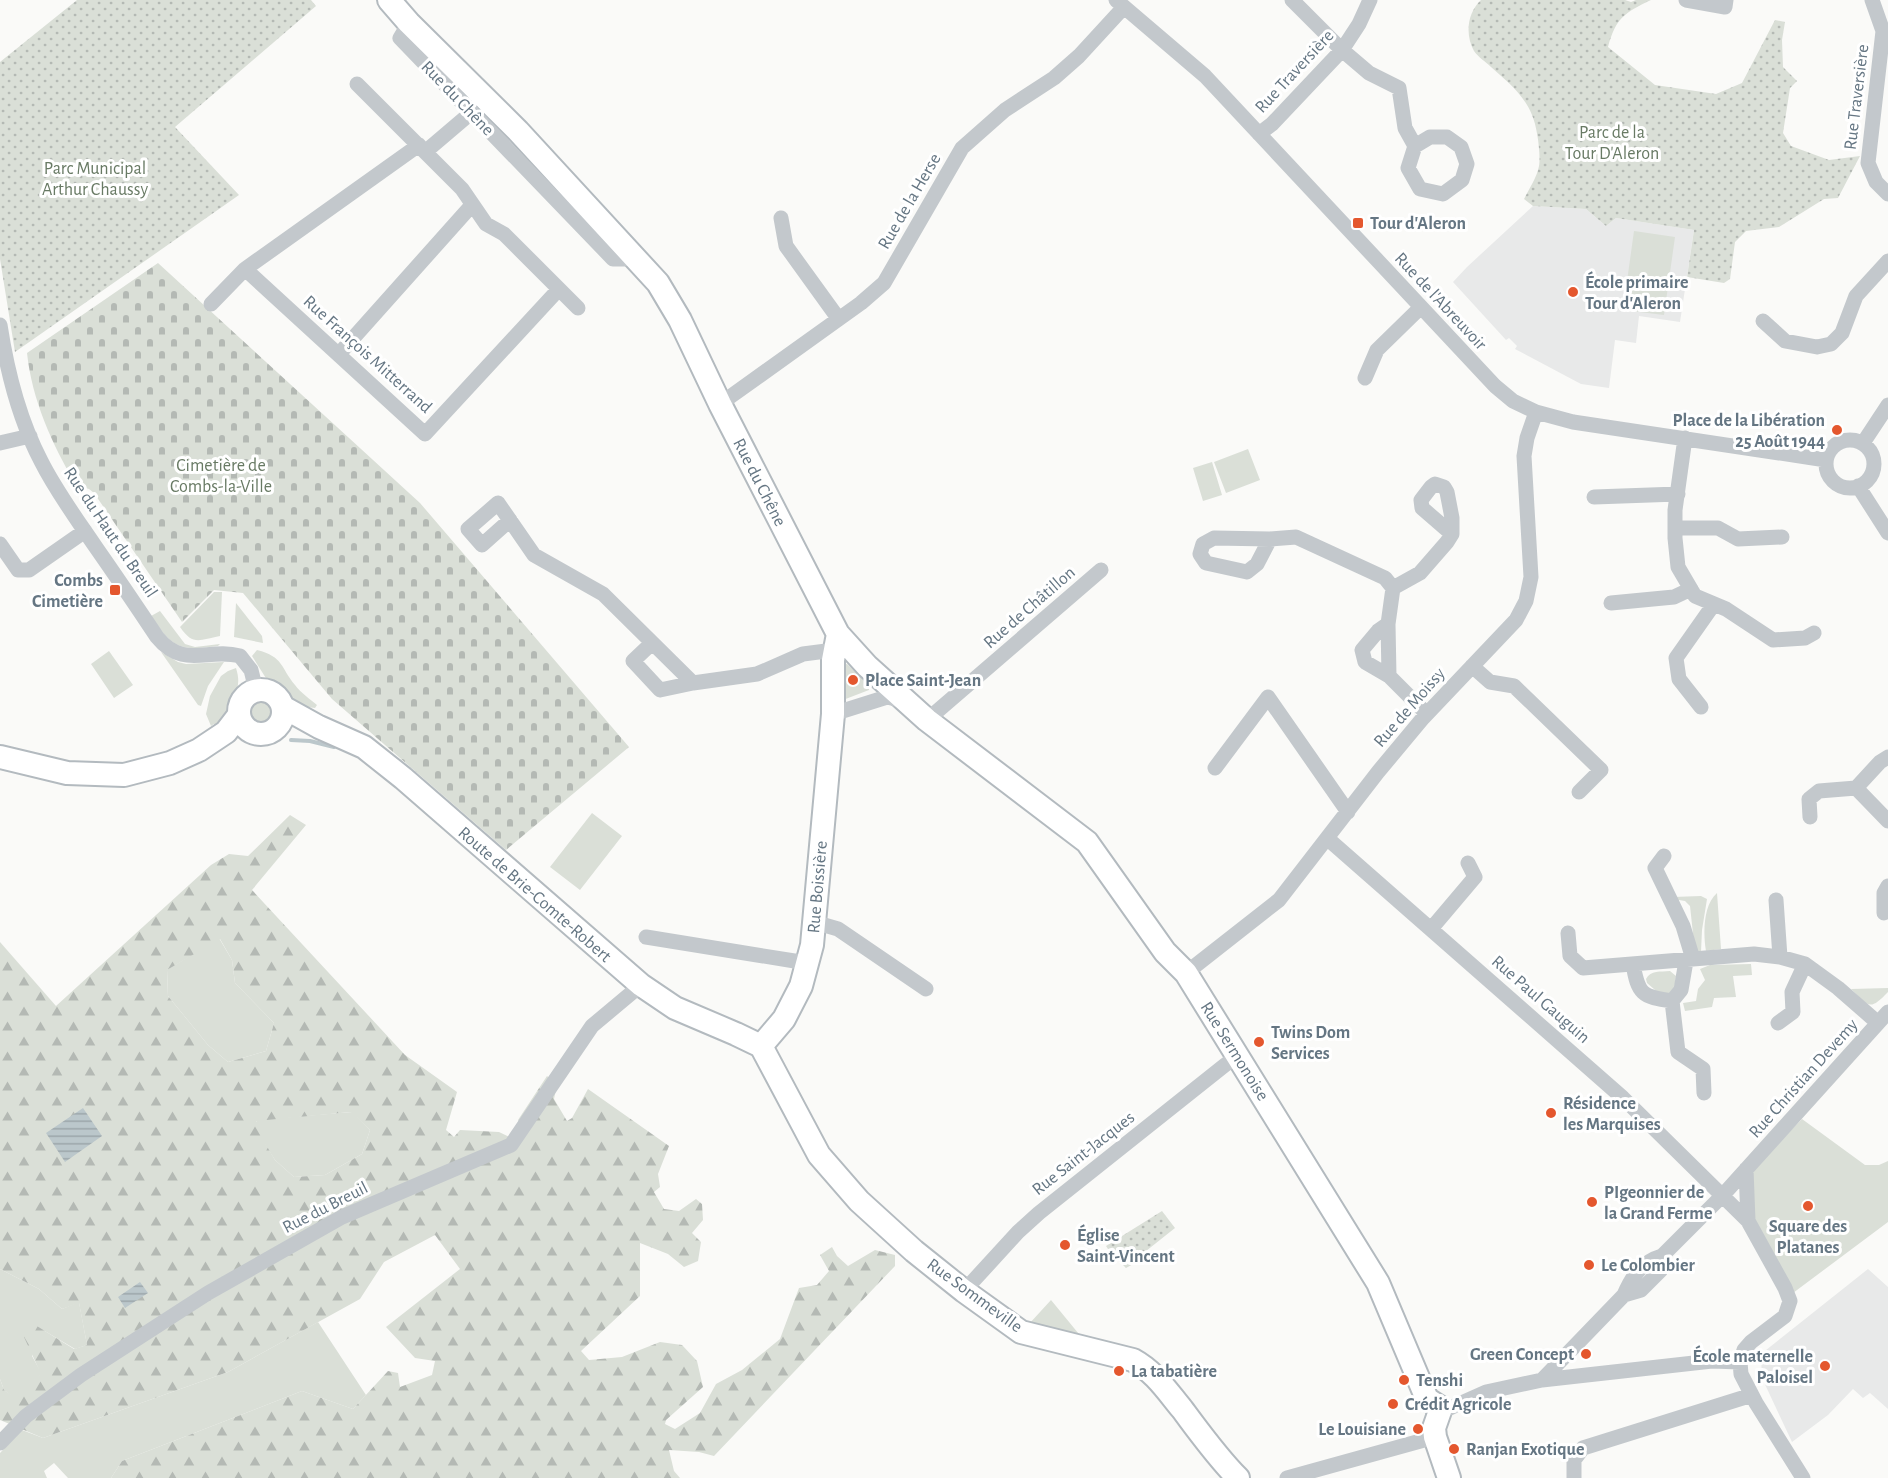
<svg xmlns="http://www.w3.org/2000/svg" width="1888" height="1478" viewBox="0 0 1888 1478" font-family="'Alegreya Sans',sans-serif">
<style>
.built{fill:#e8e9e9}
.grass{fill:#dadfd7}
.forest{fill:url(#forest-firs);fill-rule:evenodd}
.cemetery{fill:url(#cemetery-stones)}
.park{fill:url(#park-dots)}
.water{fill:url(#water-rules)}
.lines{fill:none;stroke-linecap:round;stroke-linejoin:round}
.stream{stroke:#bbc7cb;stroke-width:4}
.secondary-casing{stroke:#b3babf;stroke-width:26}
.street{stroke:#c3c8cc;stroke-width:15}
.secondary{stroke:#fff;stroke-width:22}
.poi-dot{fill:#e4572e;stroke:#fff;stroke-width:2}
.labels{text-anchor:middle;stroke-width:6;stroke-linejoin:round;paint-order:stroke}
.street-label{font-size:18px;fill:#657683;stroke:#fff}
.park-label{font-size:18px;fill:#687a64;stroke:#fff}
.poi-label{font-size:18px;font-weight:bold;fill:#657683;stroke:#fff;text-anchor:start}
</style>
<defs>
<pattern id="forest-firs" width="22" height="20" patternUnits="userSpaceOnUse" patternTransform="scale(1.5)"><rect width="22" height="20" fill="#dadfd7"/><path d="M5 1l3.5 6h-7zM16 11l3.5 6h-7z" fill="#b4b9b4"/></pattern>
<pattern id="cemetery-stones" width="16" height="16" patternUnits="userSpaceOnUse" patternTransform="scale(1.5)"><rect width="16" height="16" fill="#dadfd7"/><path d="M2 7V4a2 2 0 0 1 4 0v3zM10 15v-3a2 2 0 0 1 4 0v3z" fill="#b4b9b4"/></pattern>
<pattern id="park-dots" width="8" height="8" patternUnits="userSpaceOnUse" patternTransform="scale(1.5)"><rect width="8" height="8" fill="#dadfd7"/><path d="M2 2h.1M6 6h.1" fill="none" stroke="#b4b9b4" stroke-width="1.8" stroke-linecap="round"/></pattern>
<pattern id="water-rules" width="6" height="5" patternUnits="userSpaceOnUse" patternTransform="scale(1.5)"><rect width="6" height="5" fill="#bbc7cb"/><path d="M0 2.5h6" fill="none" stroke="#9ca6aa"/></pattern>
</defs>
<rect width="100%" height="100%" fill="#fafaf8"/>
<path class="built" d="M 1533,206 L 1586,209 L 1606,226 L 1616,218 L 1694,230 L 1680,322 L 1639,316 L 1636,343 L 1615,340 L 1609,388 L 1581,384 L 1515,349 L 1517,346 L 1509,338 L 1506,340 L 1453,282 L 1467,267 Z
M 1868,1269 L 1888,1287 L 1888,1409 L 1870,1393 L 1863,1398 L 1853,1389 L 1828,1415 L 1792,1442 L 1762,1378 L 1761,1354 Z"/>
<path class="grass" d="M 1634,231 L 1675,237 L 1664,315 L 1623,310 Z
M 1248,449 L 1260,480 L 1226,493 L 1214,462 Z
M 1212,462 L 1222,495 L 1203,501 L 1193,468 Z
M 214,592 L 222,592 L 220,636 C 199,640 193,646 180,627 Z
M 236,603 L 262,636 L 263,643 L 234,637 Z
M 160,611 L 185,644 L 195,647 L 220,644 L 218,646 C 180,651 173,649 151,616 Z
M 257,650 C 284,657 280,667 295,685 C 301,693 310,699 317,705 L 315,708 L 307,707 L 305,713 L 292,707 L 283,693 L 269,683 L 252,656 Z
M 109,651 L 133,685 L 114,698 L 91,664 Z
M 161,652 L 178,662 L 186,664 L 224,662 L 208,686 L 201,706 L 198,705 Z
M 847,664 L 869,685 L 869,690 L 843,700 L 841,665 Z
M 236,668 C 244,693 228,694 231,716 L 215,727 L 214,724 L 211,726 L 206,714 L 210,696 L 221,676 L 228,671 Z
M248 712a12 12 0 1 1 24 0a12 12 0 1 1-24 0Z
M 592,813 L 622,836 L 580,890 L 550,867 Z
M 1717,893 L 1721,949 L 1706,951 C 1703,934 1703,905 1717,893 Z
M 1701,896 L 1707,899 L 1702,930 L 1701,952 L 1695,952 L 1690,906 L 1685,901 L 1679,900 L 1678,905 L 1673,897 Z
M 219,938 L 232,960 L 235,983 L 274,1023 L 266,1051 L 228,1062 L 208,1045 L 168,996 L 167,970 Z
M 1751,964 L 1752,975 L 1733,976 L 1736,997 L 1714,998 L 1712,1007 L 1685,1011 L 1683,1003 L 1696,1001 L 1698,989 L 1705,980 L 1700,969 L 1710,965 Z
M 1670,971 L 1676,976 L 1674,991 L 1670,995 L 1662,996 L 1647,983 L 1646,979 C 1651,970 1660,972 1670,971 Z
M 1888,988 L 1888,992 C 1869,1012 1869,1006 1851,989 Z
M 352,1112 L 370,1130 L 362,1154 L 325,1175 L 294,1177 L 275,1160 L 261,1138 L 256,1120 Z
M 1802,1119 L 1865,1165 L 1879,1165 L 1888,1161 L 1888,1222 L 1793,1293 L 1753,1219 L 1749,1173 Z
M 0,1269 L 39,1289 L 62,1309 L 79,1302 L 87,1345 L 75,1349 L 43,1330 L 32,1356 L 42,1374 L 13,1397 L 4,1390 L 0,1379 Z
M 1051,1300 L 1083,1339 L 1029,1324 Z
M 318,1322 L 366,1395 L 353,1409 L 302,1391 L 122,1461 L 111,1478 L 68,1478 L 54,1463 L 44,1471 L 47,1478 L 0,1478 L 0,1453 L 22,1430 L 43,1438 L 228,1372 Z"/>
<path class="forest" d="M 290,815 L 306,825 L 252,890 L 405,1055 L 457,1092 L 446,1130 L 454,1137 L 460,1130 L 499,1132 L 518,1141 L 523,1132 L 518,1120 L 547,1076 L 557,1085 L 554,1099 L 567,1121 L 572,1118 L 588,1089 L 669,1146 L 658,1174 L 660,1187 L 654,1192 L 664,1209 L 679,1211 L 696,1199 L 702,1204 L 703,1220 L 692,1233 L 701,1242 L 698,1261 L 684,1267 L 668,1254 L 640,1243 L 640,1296 L 581,1351 L 589,1360 L 622,1357 L 660,1342 L 682,1345 L 697,1361 L 703,1387 L 666,1420 L 665,1424 L 675,1429 L 700,1413 L 716,1384 L 742,1370 L 780,1339 L 799,1288 L 817,1285 L 829,1271 L 820,1255 L 832,1247 L 837,1256 L 848,1266 L 875,1250 L 895,1255 L 895,1266 L 714,1456 L 699,1452 L 669,1450 L 674,1471 L 680,1478 L 111,1478 L 122,1461 L 302,1391 L 353,1409 L 388,1371 L 398,1373 L 400,1387 L 432,1375 L 435,1361 L 415,1358 L 386,1327 L 460,1269 L 435,1235 L 384,1262 L 360,1299 L 228,1372 L 43,1438 L 0,1420 L 0,1379 L 4,1390 L 13,1396 L 41,1374 L 24,1337 L 32,1323 L 74,1349 L 87,1345 L 79,1303 L 62,1309 L 39,1289 L 0,1269 L 0,942 L 56,1006 L 211,865 L 229,854 L 248,856 ZM 220,939 L 232,960 L 235,983 L 274,1023 L 266,1051 L 228,1062 L 208,1045 L 168,996 L 167,970 ZM 351,1112 L 370,1130 L 362,1154 L 325,1175 L 294,1177 L 275,1160 L 262,1138 L 266,1131 L 256,1121 Z"/>
<path class="cemetery" d="M 158,263 L 420,503 L 629,747 L 506,850 L 332,699 L 243,593 L 214,590 L 182,622 L 94,493 L 89,489 L 76,485 C 52,444 32,400 27,353 Z"/>
<path class="park" d="M 77,0 L 311,0 L 316,6 L 175,127 L 239,195 L 15,352 L 0,259 L 0,62 Z
M 1481,0 L 1625,0 L 1631,2 L 1636,0 L 1651,0 C 1624,13 1616,18 1608,47 L 1655,85 L 1716,94 L 1742,83 L 1775,20 L 1785,22 L 1782,40 L 1783,67 L 1797,81 L 1790,88 L 1783,133 L 1791,146 L 1829,160 L 1860,156 L 1838,198 L 1824,199 L 1779,227 L 1746,231 L 1735,242 L 1730,279 L 1724,283 L 1687,277 L 1694,230 L 1616,218 L 1606,226 L 1586,209 L 1533,206 L 1524,199 C 1529,189 1537,177 1539,166 C 1541,154 1537,126 1532,115 C 1524,95 1507,81 1491,67 C 1486,62 1478,57 1474,51 C 1465,35 1467,13 1481,0 Z
M 1162,1211 L 1175,1228 L 1141,1255 L 1135,1263 L 1126,1268 L 1110,1252 L 1106,1246 Z"/>
<path class="water" d="M 83,1108 L 102,1136 L 65,1162 L 46,1133 Z
M 140,1282 L 148,1293 L 125,1308 L 118,1297 Z"/>
<g class="lines">
<path class="stream" d="M 291,740 L 310,741 L 334,747"/>
<g class="secondary-casing">
<path id="secondary" d="M 389,0 L 409,23 L 518,131 L 658,283 L 680,320 L 720,404 L 838,634 L 867,666 L 927,720 L 1087,842 L 1165,952 L 1186,973 L 1378,1283 L 1427,1399 L 1441,1408 L 1434,1428 L 1435,1437 L 1449,1478
M239 712a22 22 0 1 1 44 0a22 22 0 1 1-44 0Z
M 283,707 L 319,727 L 364,747 L 403,778 L 641,985 L 675,1008 L 736,1034 L 761,1046
M 0,757 L 67,773 L 124,775 L 170,763 L 199,750 L 226,732 L 239,715
M 761,1046 L 819,1155 L 859,1201 L 914,1251 L 964,1291 L 1021,1332 L 1133,1360 C 1155,1372 1167,1391 1182,1409 C 1200,1433 1217,1457 1238,1478
M 761,1046 L 784,1019 L 801,986 L 812,945 L 833,714 L 833,660 L 838,634"/>
</g>
<path class="street" d="M 1116,0 L 1205,76 L 1495,386 L 1513,401 L 1536,412 L 1573,422 L 1826,460
M 1292,0 L 1342,50 L 1369,73 L 1399,88 L 1405,128 L 1415,146 L 1408,168 L 1420,189 L 1443,194 L 1462,180 L 1467,164 L 1461,147 L 1447,137 L 1430,137 L 1415,146
M 1686,0 L 1725,7 L 1726,0
M 1872,0 L 1883,31 L 1868,163 L 1876,182 L 1888,194
M 409,23 L 400,38 L 613,259 L 624,259 L 632,253
M 357,84 L 462,189 L 486,224 L 504,234 L 578,308
M 1259,134 L 1272,124 L 1342,50 L 1359,24 L 1370,0
M 425,152 L 472,112
M 781,218 L 786,246 L 838,318
M 245,269 L 425,434 L 559,289
M 211,304 L 245,269 L 419,145
M 1763,321 L 1785,341 L 1817,347 L 1831,344 L 1842,333 L 1856,296 L 1888,261
M 0,325 C 7,371 19,419 41,461 C 56,491 76,518 95,546 C 116,576 137,607 157,637 C 184,670 208,647 240,656 L 251,670 L 256,690
M 339,354 L 472,205
M 1365,378 L 1377,350 L 1421,307
M 720,404 L 861,303 L 884,283 L 962,148 L 1005,110 L 1054,78 L 1079,56 L 1124,7
M 1685,438 L 1675,510 L 1675,538 L 1678,567 L 1695,596 L 1726,609 L 1773,640 L 1805,638 L 1814,633
M1826 464a24 24 0 1 1 48 0a24 24 0 1 1-48 0Z
M 0,443 L 30,436
M 1863,443 L 1888,405
M 1858,486 L 1888,533
M 1594,497 L 1678,494
M 510,520 L 482,545 L 468,529 L 498,503 L 534,555 L 603,594 L 693,683
M 1675,528 L 1718,528 L 1738,539 L 1782,537
M 1270,539 L 1257,564 L 1247,572 L 1206,563 L 1200,554 L 1203,544 L 1214,538 L 1270,539 L 1296,537 L 1385,578 L 1393,588 L 1388,624 L 1389,676
M 0,544 L 18,570 L 29,570 L 85,531
M 1393,588 L 1420,573 L 1447,542 L 1452,534 L 1452,518 L 1447,492 L 1444,487 L 1435,484 L 1431,487 L 1421,500 L 1422,508 L 1452,534
M 1611,603 L 1674,597 L 1691,589
M 1388,624 L 1378,631 L 1362,650 L 1365,662 L 1389,676 L 1427,714
M 652,643 L 633,661 L 660,690 L 693,683 L 757,674 L 803,654 L 834,650
M 1472,666 L 1490,682 L 1514,686 L 1601,770 L 1579,792
M 1701,707 L 1679,679 L 1676,658 L 1714,604
M 833,714 L 887,697 L 904,701
M 927,720 L 1101,570
M 1215,768 L 1268,697 L 1348,812
M 1856,788 L 1888,821
M 1810,817 L 1809,799 L 1819,791 L 1856,788 L 1880,762 L 1888,757
M 1328,839 L 1623,1098 L 1748,1221 L 1785,1288 L 1790,1301 L 1785,1316 L 1751,1342 L 1744,1350 L 1740,1362 L 1741,1374 L 1756,1403 L 1803,1478
M 1664,856 L 1655,868 L 1683,926 L 1693,959
M 1776,900 L 1780,957
M 1884,913 L 1884,893 L 1888,886
M 814,922 L 838,929 L 926,989
M 1431,929 L 1475,877 L 1468,863
M 1568,933 L 1570,956 L 1583,968 L 1754,954 L 1780,957 L 1805,964 L 1838,988 L 1878,1023
M 646,937 L 807,963
M 1633,964 C 1638,994 1642,997 1672,1001 L 1681,990 L 1686,961
M 1186,973 L 1279,900 L 1378,772 L 1423,718 L 1516,620 L 1526,601 L 1531,577 L 1524,456 L 1527,438 L 1536,412
M 1672,1001 L 1678,1052 L 1703,1069 L 1704,1093
M 1778,1023 L 1793,1012 L 1792,992 L 1805,964
M 1746,1169 L 1748,1221
M 964,1291 L 1018,1232 L 1039,1213 L 1225,1065 L 1232,1060 L 1238,1058
M 1624,1295 L 1641,1290 L 1661,1270 L 1662,1256
M 1542,1380 L 1624,1295 C 1632,1276 1642,1262 1662,1256 L 1723,1195 L 1888,1012
M 1441,1408 L 1450,1408 L 1486,1392 L 1542,1380 L 1712,1361 L 1740,1362
M 0,1443 L 26,1416 L 81,1375 L 208,1293 L 342,1217 L 511,1145 L 592,1026 L 641,985
M 1287,1478 L 1435,1437
M 1574,1478 L 1574,1460 L 1583,1448 L 1752,1395"/>
<use href="#secondary" class="secondary"/>
</g>
<g class="poi-dot">
<rect x="1352" y="217" width="12" height="12" rx="3"/>
<circle cx="1573" cy="292" r="6"/>
<circle cx="1837" cy="430" r="6"/>
<rect x="109" y="584" width="12" height="12" rx="3"/>
<circle cx="853" cy="680" r="6"/>
<circle cx="1259" cy="1042" r="6"/>
<circle cx="1551" cy="1113" r="6"/>
<circle cx="1592" cy="1202" r="6"/>
<circle cx="1808" cy="1206" r="6"/>
<circle cx="1065" cy="1245" r="6"/>
<circle cx="1589" cy="1265" r="6"/>
<circle cx="1586" cy="1354" r="6"/>
<circle cx="1825" cy="1366" r="6"/>
<circle cx="1119" cy="1371" r="6"/>
<circle cx="1404" cy="1380" r="6"/>
<circle cx="1393" cy="1404" r="6"/>
<circle cx="1418" cy="1429" r="6"/>
<circle cx="1454" cy="1449" r="6"/>
</g>
<g class="labels">
<g class="street-label">
<text transform="translate(1294 71) rotate(-47)" y="6">Rue Traversière</text>
<text transform="translate(1856 97) rotate(-83)" y="6">Rue Traversière</text>
<text transform="translate(458 98) rotate(46)" y="6">Rue du Chêne</text>
<text transform="translate(909 201) rotate(-60)" y="6">Rue de la Herse</text>
<text transform="translate(1441 301) rotate(47)" y="6">Rue de l'Abreuvoir</text>
<text transform="translate(368 354) rotate(42)" y="6">Rue François Mitterrand</text>
<text transform="translate(760 482) rotate(63)" y="6">Rue du Chêne</text>
<text transform="translate(111 532) rotate(56)" y="6">Rue du Haut du Breuil</text>
<text transform="translate(1029 607) rotate(-41)" y="6">Rue de Châtillon</text>
<text transform="translate(1409 707) rotate(-49)" y="6">Rue de Moissy</text>
<text transform="translate(817 887) rotate(-85)" y="6">Rue Boissière</text>
<text transform="translate(535 894) rotate(41)" y="6">Route de Brie-Comte-Robert</text>
<text transform="translate(1541 999) rotate(41)" y="6">Rue Paul Gauguin</text>
<text transform="translate(1235 1051) rotate(58)" y="6">Rue Sermonoise</text>
<text transform="translate(1803 1078) rotate(-48)" y="6">Rue Christian Devemy</text>
<text transform="translate(1083 1153) rotate(-38)" y="6">Rue Saint-Jacques</text>
<text transform="translate(325 1207) rotate(-27)" y="6">Rue du Breuil</text>
<text transform="translate(975 1295) rotate(36)" y="6">Rue Sommeville</text>
</g>
<g class="park-label">
<text x="1612" y="138">Parc de la<tspan x="1612" dy="21">Tour D'Aleron</tspan></text>
<text x="95" y="174">Parc Municipal<tspan x="95" dy="21">Arthur Chaussy</tspan></text>
<text x="221" y="471">Cimetière de<tspan x="221" dy="21">Combs-la-Ville</tspan></text>
</g>
<g class="poi-label">
<text x="1370" y="229">Tour d'Aleron</text>
<text x="1585" y="288">École primaire<tspan x="1585" dy="21">Tour d'Aleron</tspan></text>
<text x="1825" y="426" text-anchor="end">Place de la Libération<tspan x="1825" dy="21">25 Août 1944</tspan></text>
<text x="103" y="586" text-anchor="end">Combs<tspan x="103" dy="21">Cimetière</tspan></text>
<text x="865" y="686">Place Saint-Jean</text>
<text x="1271" y="1038">Twins Dom<tspan x="1271" dy="21">Services</tspan></text>
<text x="1563" y="1109">Résidence<tspan x="1563" dy="21">les Marquises</tspan></text>
<text x="1604" y="1198">PIgeonnier de<tspan x="1604" dy="21">la Grand Ferme</tspan></text>
<text x="1808" y="1232" text-anchor="middle">Square des<tspan x="1808" dy="21">Platanes</tspan></text>
<text x="1077" y="1241">Église<tspan x="1077" dy="21">Saint-Vincent</tspan></text>
<text x="1601" y="1271">Le Colombier</text>
<text x="1574" y="1360" text-anchor="end">Green Concept</text>
<text x="1813" y="1362" text-anchor="end">École maternelle<tspan x="1813" dy="21">Paloisel</tspan></text>
<text x="1131" y="1377">La tabatière</text>
<text x="1416" y="1386">Tenshi</text>
<text x="1405" y="1410">Crédit Agricole</text>
<text x="1406" y="1435" text-anchor="end">Le Louisiane</text>
<text x="1466" y="1455">Ranjan Exotique</text>
</g>
</g>
</svg>
